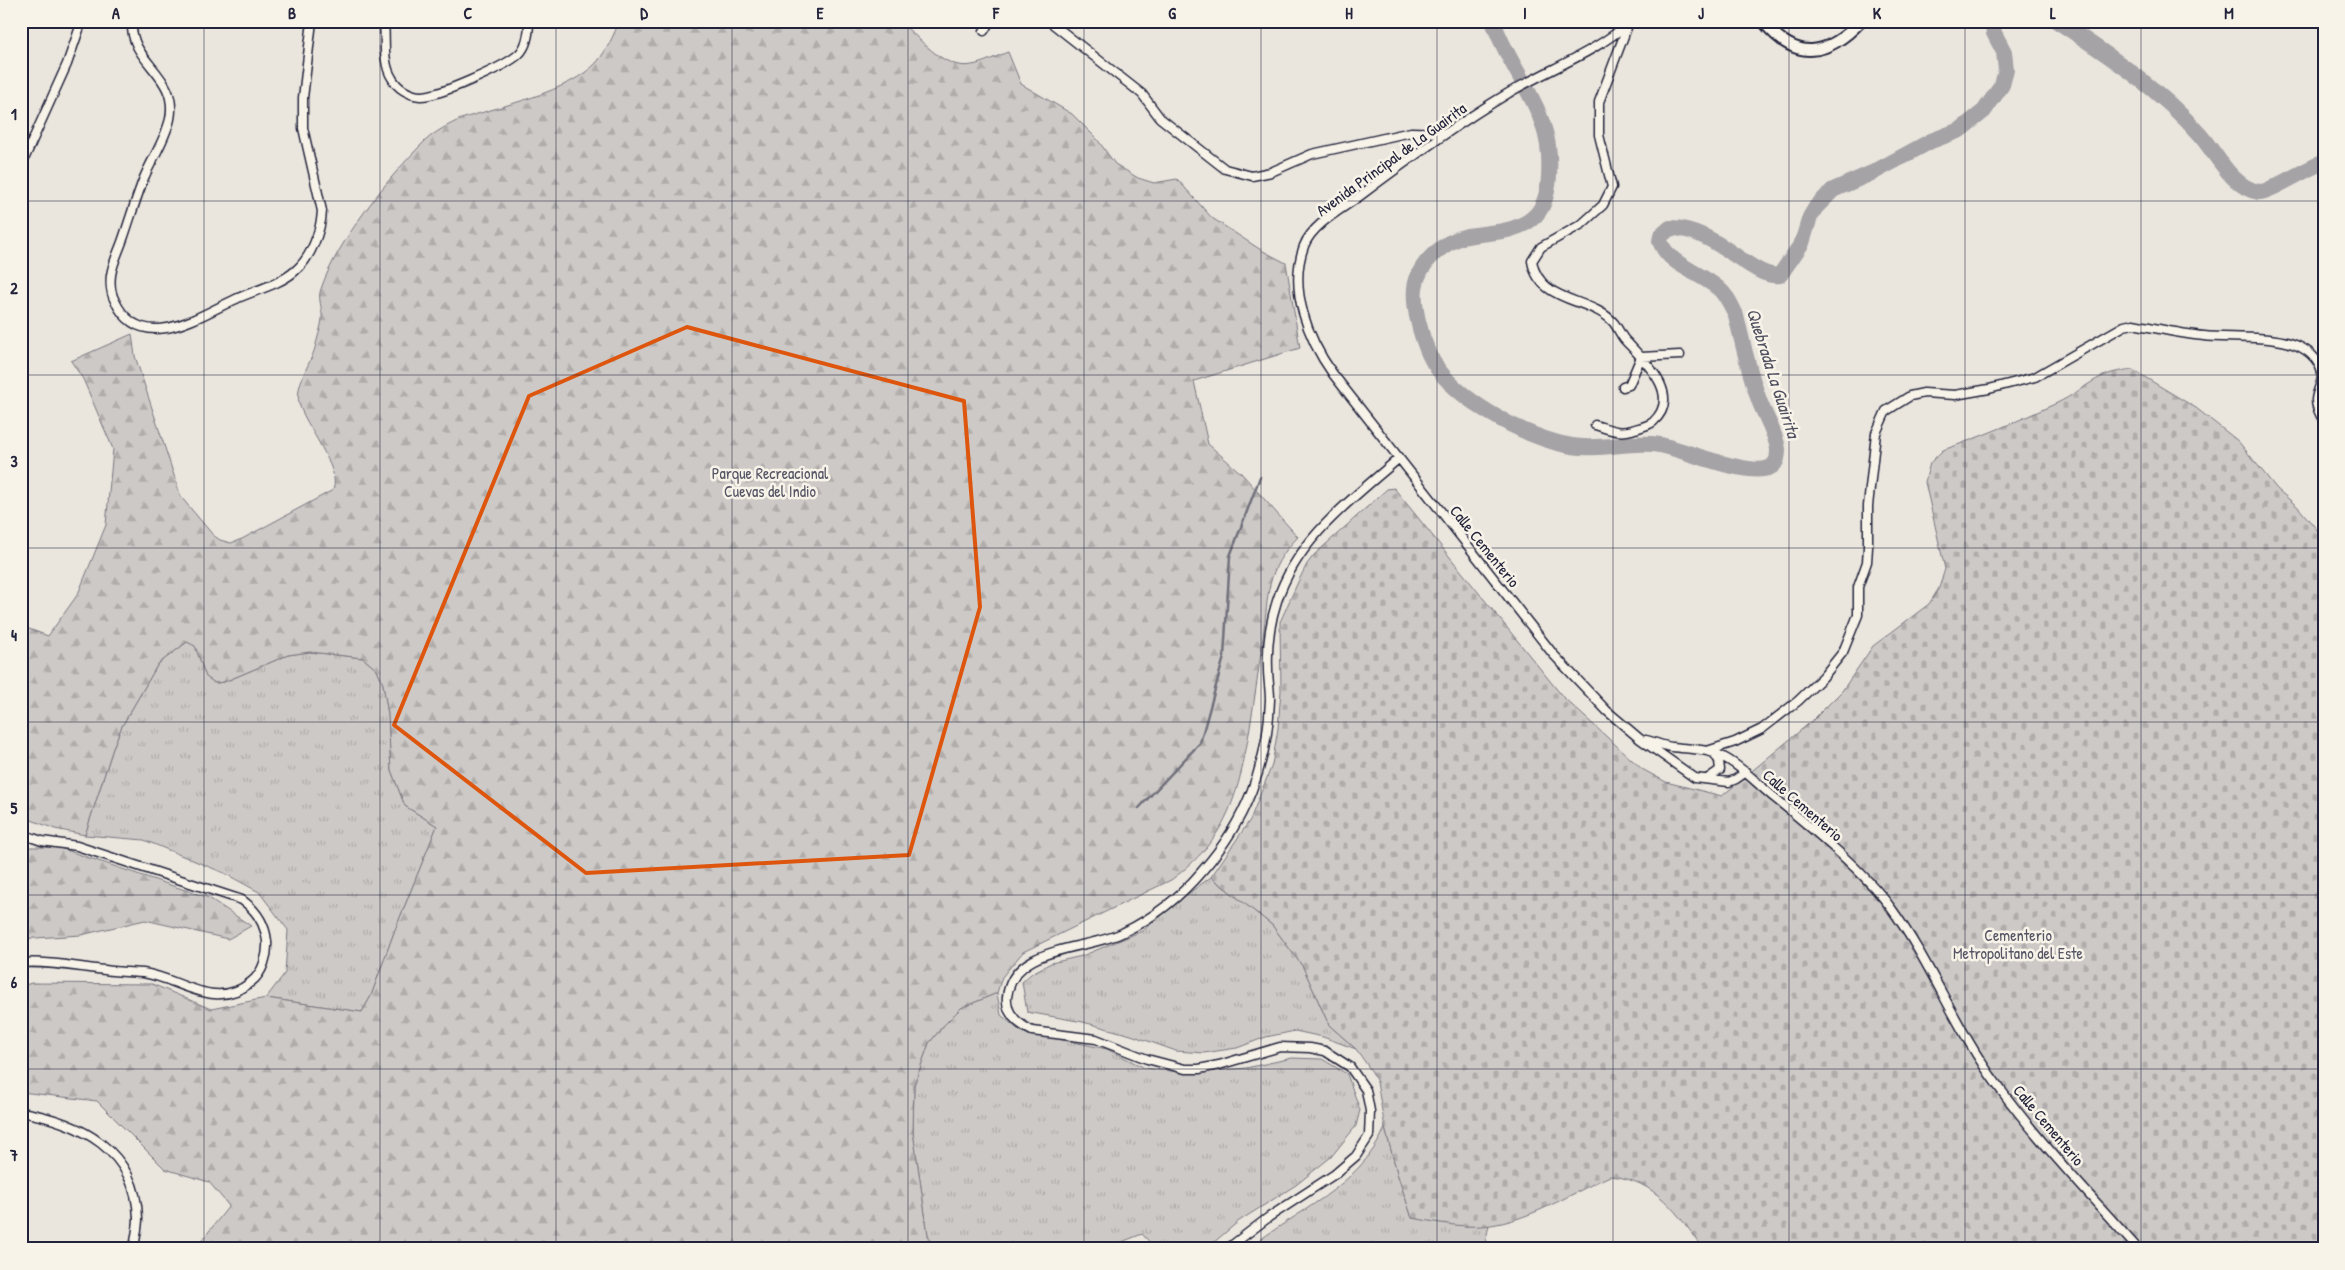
<svg xmlns="http://www.w3.org/2000/svg" width="2345" height="1270" viewBox="0 0 2345 1270" font-family="'Patrick Hand',sans-serif">
<style>
.grass{fill:url(#grass-tufts);stroke:#787680}
.forest{fill:url(#forest-firs);stroke:#787680}
.cemetery{fill:url(#cemetery-stones);stroke:#787680}
.lines{fill:none;stroke-linecap:round;stroke-linejoin:round}
.stream{stroke:#716f7b;stroke-width:2.5}
.river{stroke:#a6a3a6;stroke-width:16}
.minor-casing{stroke:#22223b;stroke-width:11}
.tertiary-casing{stroke:#22223b;stroke-width:14}
.minor{stroke:#f7f3e8;stroke-width:8}
.tertiary{stroke:#f7f3e8;stroke-width:10}
.marked{fill:none;stroke:#de560e;stroke-width:4;stroke-linejoin:round}
.grid{fill:none;stroke:#22223b;stroke-width:1;stroke-opacity:0.55}
.labels{text-anchor:middle;stroke-width:5;stroke-linejoin:round;paint-order:stroke}
.street-label{font-size:16px;fill:#22223b;stroke:#f7f3e8}
.park-label{font-size:16px;fill:#555465;stroke:#f7f3e8}
.water-label{font-size:18px;font-style:italic;fill:#504f60;stroke:#f7f3e8}
.neatline{fill:none;stroke:#22223b;stroke-width:2}
.grid-label{font-size:16px;text-anchor:middle;font-weight:bold;fill:#22223b}
</style>
<defs>
<pattern id="grass-tufts" width="24" height="20" patternUnits="userSpaceOnUse" patternTransform="scale(1.25)"><rect width="24" height="20" fill="#cdc9c6"/><path d="M3 7l-1-3M5 7V3M7 7l1-3M15 17l-1-3M17 17v-4M19 17l1-3" fill="none" stroke="#b0acab"/></pattern>
<pattern id="forest-firs" width="22" height="20" patternUnits="userSpaceOnUse" patternTransform="scale(1.25)"><rect width="22" height="20" fill="#cdc9c6"/><path d="M5 1l3.5 6h-7zM16 11l3.5 6h-7z" fill="#b0acab"/></pattern>
<pattern id="cemetery-stones" width="16" height="16" patternUnits="userSpaceOnUse" patternTransform="scale(1.25)"><rect width="16" height="16" fill="#cdc9c6"/><path d="M2 7V4a2 2 0 0 1 4 0v3zM10 15v-3a2 2 0 0 1 4 0v3z" fill="#b0acab"/></pattern>
</defs>
<rect width="100%" height="100%" fill="#eae6de"/>
<filter id="ink" filterUnits="userSpaceOnUse"><feTurbulence type="fractalNoise" baseFrequency=".02" numOctaves="2"/><feDisplacementMap in="SourceGraphic" scale="10" xChannelSelector="R" yChannelSelector="G"/><feConvolveMatrix kernelMatrix="1 2 1 2 8 2 1 2 1" color-interpolation-filters="sRGB"/></filter>
<g filter="url(#ink)">
<path class="grass" d="M 187,642 L 195,645 L 206,676 L 215,683 L 224,682 L 288,655 L 310,652 L 363,658 L 377,670 L 383,684 L 388,714 L 391,770 L 405,806 L 437,826 L 393,935 L 371,996 L 362,1012 L 266,998 L 285,973 L 288,930 L 259,892 L 224,873 L 144,840 L 85,835 L 114,745 L 122,726 L 158,664 Z
M 1211,877 L 1272,925 L 1303,967 L 1329,1025 L 1356,1049 L 1323,1037 L 1295,1031 L 1266,1037 L 1237,1048 L 1204,1053 L 1176,1051 L 1131,1035 L 1083,1022 L 1027,1012 L 1022,982 L 1032,973 L 1051,963 L 1082,956 L 1142,931 L 1185,896 Z
M 997,993 L 1001,1015 L 1020,1031 L 1107,1049 L 1145,1068 L 1188,1073 L 1246,1068 L 1292,1058 L 1322,1059 L 1347,1074 L 1360,1110 L 1356,1126 L 1331,1157 L 1296,1185 L 1239,1221 L 1206,1249 L 1156,1249 L 1142,1234 L 1104,1249 L 932,1249 L 928,1235 L 913,1132 L 914,1085 L 929,1043 L 944,1025 L 961,1008 Z
M 1385,1128 L 1398,1176 L 1412,1218 L 1466,1226 L 1489,1225 L 1484,1249 L 1248,1249 C 1295,1211 1359,1188 1385,1128 Z"/>
<path class="forest" d="M 619,21 L 898,21 C 919,35 942,71 972,65 C 984,63 997,56 1008,52 L 1021,84 L 1072,114 L 1097,139 L 1115,164 L 1138,178 L 1154,183 L 1177,179 L 1212,218 L 1261,250 L 1286,263 L 1300,348 L 1194,381 L 1208,444 L 1242,474 L 1298,537 C 1265,570 1269,594 1263,637 C 1259,667 1255,697 1250,727 C 1239,793 1228,839 1171,880 L 1023,952 L 1002,977 L 997,993 L 961,1008 L 944,1025 L 929,1043 L 914,1085 L 913,1132 L 928,1235 L 932,1249 L 195,1249 L 229,1206 L 209,1182 L 165,1169 L 97,1101 L 21,1092 L 21,986 L 32,983 L 152,984 L 211,1009 L 266,998 L 362,1012 L 371,996 L 393,935 L 437,826 L 405,806 L 391,770 L 388,714 L 383,684 L 377,670 L 363,658 L 310,652 L 288,655 L 224,682 L 215,683 L 206,677 L 195,646 L 187,642 L 158,664 L 122,726 L 114,745 L 85,835 L 55,829 L 21,816 L 21,626 L 48,636 L 78,594 L 106,525 L 113,449 L 83,379 L 71,361 L 132,334 L 135,356 L 181,497 L 213,535 L 220,540 L 231,543 L 242,539 L 333,490 C 342,469 304,424 299,403 C 295,384 310,365 315,348 C 317,339 321,328 322,319 C 323,309 317,298 321,289 C 336,243 390,175 425,141 C 436,131 448,125 461,119 C 500,106 570,92 597,62 C 607,50 614,35 619,21 Z
M 21,842 L 29,847 L 57,847 L 209,898 L 251,926 L 228,939 L 145,920 L 81,935 L 21,939 Z"/>
<path class="cemetery" d="M 2133,370 L 2196,408 L 2238,441 L 2277,489 L 2298,507 L 2324,538 L 2324,1249 L 1704,1249 C 1677,1214 1657,1180 1610,1176 C 1565,1196 1516,1230 1466,1226 C 1448,1225 1430,1221 1412,1218 L 1398,1176 L 1385,1128 L 1377,1082 L 1372,1072 L 1356,1049 L 1329,1025 L 1303,967 L 1272,925 L 1211,877 L 1250,820 L 1272,765 L 1278,728 L 1281,691 L 1280,622 L 1298,582 L 1307,564 L 1314,555 L 1387,489 L 1394,488 L 1563,697 L 1642,769 L 1666,782 L 1722,796 L 1813,720 L 1842,691 L 1873,646 L 1929,604 L 1939,588 L 1945,569 L 1925,482 L 1930,463 L 1943,450 C 1981,437 2020,420 2057,403 C 2087,389 2096,371 2133,370 Z"/>
<g class="lines">
<path class="stream" d="M 1139,808 L 1200,743 L 1224,657 L 1230,556 L 1260,477"/>
<path class="river" d="M 1493,21 C 1508,67 1546,105 1549,155 C 1550,173 1549,201 1536,215 C 1519,233 1490,232 1467,236 C 1444,241 1418,263 1415,288 C 1413,308 1421,336 1429,354 C 1448,397 1527,439 1572,446 C 1601,451 1631,440 1660,445 C 1681,448 1762,484 1775,463 C 1778,459 1778,453 1778,449 C 1775,430 1762,412 1757,394 C 1748,368 1742,341 1736,315 C 1731,305 1727,295 1718,288 C 1700,272 1668,265 1660,241 L 1661,236 L 1670,228 C 1716,227 1752,280 1780,275 L 1802,243 L 1810,217 L 1816,207 L 1833,190 L 1874,172 L 1931,141 L 1960,130 L 1984,111 L 2002,85 L 2006,70 L 2004,52 L 1994,33 L 1992,21
M 2057,21 C 2108,55 2159,88 2200,135 C 2216,153 2232,188 2259,192 C 2268,193 2309,167 2324,162"/>
<g class="minor-casing">
<path id="minor" d="M 132,21 C 129,64 179,73 170,119 C 165,140 152,159 144,178 C 136,198 130,219 123,239 C 119,251 113,262 111,275 C 110,283 111,294 115,301 C 141,356 199,316 236,299 C 255,290 279,285 295,271 C 311,258 321,231 322,211 L 303,128 L 303,98 L 312,21
M 384,21 C 386,39 382,63 392,78 C 397,88 409,95 420,96 C 438,97 506,66 519,54 C 527,46 529,32 529,21
M 1049,21 L 1142,94 L 1160,118 L 1225,169 L 1252,176 L 1271,172 L 1312,154 L 1411,132 L 1445,133
M 1631,21 C 1594,54 1548,69 1507,94 C 1455,125 1406,161 1357,198 C 1340,210 1312,225 1304,246 C 1288,289 1308,339 1333,374 L 1553,654 L 1607,711 L 1640,739 L 1695,778 L 1729,782 L 1736,779 L 1746,772
M 984,31 L 990,21
M 21,166 L 67,64 L 82,21
M 1623,387 L 1629,385 L 1641,357 L 1680,355
M 1595,425 C 1609,429 1618,434 1632,430 C 1638,428 1648,426 1653,422 C 1684,394 1642,359 1624,339 C 1620,334 1618,328 1614,323 C 1592,297 1539,304 1532,261 L 1541,247 L 1582,224 L 1603,205 L 1612,187 L 1599,135 L 1599,102 L 1628,25
M 1646,740 C 1655,742 1663,746 1672,747 C 1687,749 1702,748 1717,754 C 1740,764 1756,783 1776,799 C 1812,828 1864,871 1891,908 C 1932,964 1956,1030 1998,1086 C 2040,1143 2090,1195 2138,1249
M 1707,751 L 1735,742 L 1762,729 L 1798,701 L 1823,677 L 1843,652 L 1858,615 L 1858,587 L 1867,562 L 1868,547 L 1868,506 L 1876,433 L 1886,411 L 1910,396 L 1924,393 L 1955,395 L 1989,389 L 2035,377 L 2124,326 L 2133,324 C 2156,328 2180,334 2204,336 C 2236,340 2304,329 2320,367 C 2326,379 2317,388 2316,400 C 2316,408 2320,415 2324,421
M 1707,779 L 1720,770 L 1719,761 L 1714,753
M 21,834 L 42,841 L 77,846 L 242,900 C 256,910 265,923 267,941 C 268,955 263,973 251,982 C 215,1012 180,978 143,973 C 130,972 118,972 105,970 C 77,967 49,961 21,963
M 21,1112 C 80,1122 136,1150 138,1218 C 138,1228 135,1239 134,1249
M 1227,1249 L 1269,1217 L 1335,1174 L 1356,1156 L 1369,1136 L 1370,1111 L 1366,1090 L 1350,1067 L 1325,1051 L 1310,1048 L 1280,1047 L 1219,1065 L 1199,1069 L 1185,1069 L 1147,1059 L 1096,1039 L 1032,1031 C 1018,1024 1005,1014 1007,997 C 1013,944 1088,951 1124,932 C 1153,918 1181,896 1202,871 C 1245,823 1268,764 1270,700 C 1270,689 1268,679 1268,669 C 1267,646 1270,622 1277,601 C 1297,539 1351,500 1398,459"/>
</g>
<g class="tertiary-casing">
<path id="tertiary" d="M 1763,21 C 1796,63 1828,56 1861,21"/>
</g>
<use href="#minor" class="minor"/>
<use href="#tertiary" class="tertiary"/>
</g>
</g>
<path class="marked" d="M 687,327 L 964,401 L 980,607 L 909,855 L 586,873 L 394,725 L 529,396 Z"/>
<path class="grid" d="M 204,21 L 204,1249M 380,21 L 380,1249M 556,21 L 556,1249M 732,21 L 732,1249M 908,21 L 908,1249M 1084,21 L 1084,1249M 1261,21 L 1261,1249M 1437,21 L 1437,1249M 1613,21 L 1613,1249M 1789,21 L 1789,1249M 1965,21 L 1965,1249M 2141,21 L 2141,1249M 21,201 L 2324,201M 21,375 L 2324,375M 21,548 L 2324,548M 21,722 L 2324,722M 21,895 L 2324,895M 21,1069 L 2324,1069"/>
<g class="labels">
<g class="street-label">
<text transform="translate(1391 159) rotate(-36)" y="6">Avenida Principal de La Guairita</text>
<text transform="translate(1485 546) rotate(51)" y="6">Calle Cementerio</text>
<text transform="translate(1803 805) rotate(41)" y="6">Calle Cementerio</text>
<text transform="translate(2049 1125) rotate(50)" y="6">Calle Cementerio</text>
</g>
<g class="park-label">
<text x="770" y="479">Parque Recreacional<tspan x="770" dy="18">Cuevas del Indio</tspan></text>
<text x="2018" y="941">Cementerio<tspan x="2018" dy="18">Metropolitano del Este</tspan></text>
</g>
<g class="water-label">
<text transform="translate(1773 373) rotate(72)" y="6">Quebrada La Guairita</text>
</g>
</g>
<rect width="2345" height="1270" fill="none" stroke="#f7f3e8" stroke-width="55"/>
<rect x="28" y="28" width="2290" height="1214" class="neatline"/>
<g class="grid-label">
<text x="116" y="19">A</text>
<text x="292" y="19">B</text>
<text x="468" y="19">C</text>
<text x="644" y="19">D</text>
<text x="820" y="19">E</text>
<text x="996" y="19">F</text>
<text x="1172" y="19">G</text>
<text x="1349" y="19">H</text>
<text x="1525" y="19">I</text>
<text x="1701" y="19">J</text>
<text x="1877" y="19">K</text>
<text x="2053" y="19">L</text>
<text x="2229" y="19">M</text>
<text x="14" y="120">1</text>
<text x="14" y="294">2</text>
<text x="14" y="467">3</text>
<text x="14" y="641">4</text>
<text x="14" y="814">5</text>
<text x="14" y="988">6</text>
<text x="14" y="1161">7</text>
</g>
</svg>
